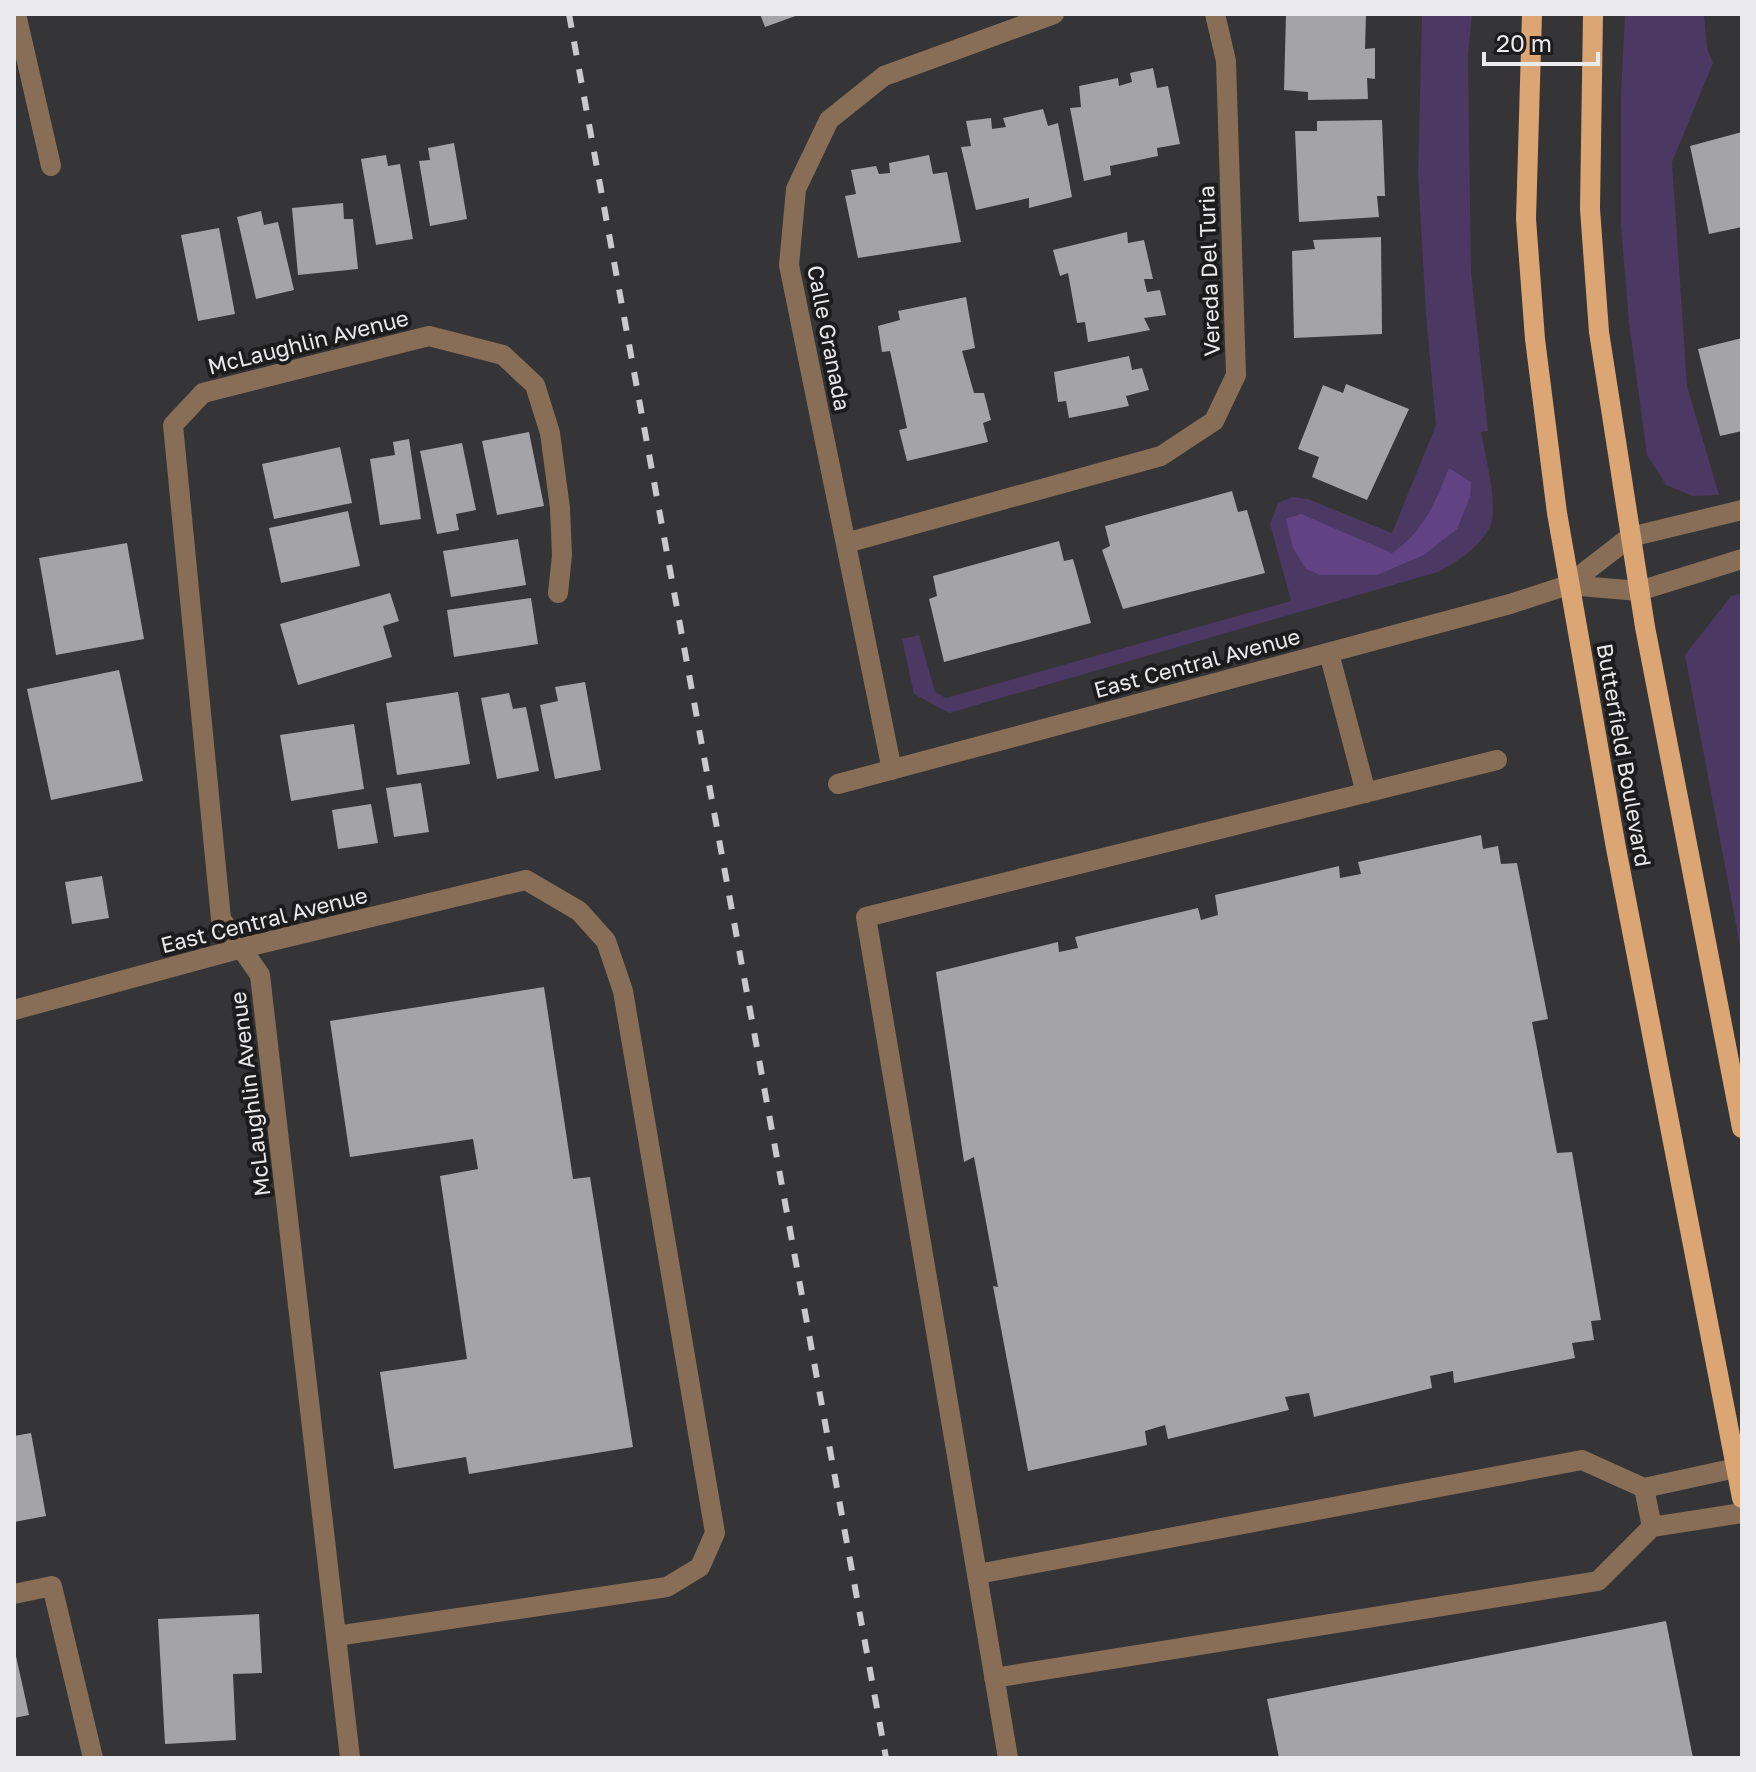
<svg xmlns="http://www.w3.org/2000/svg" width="1756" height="1772" viewBox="0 0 1756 1772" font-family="'Golos Text',sans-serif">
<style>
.green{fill:#4b3863}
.water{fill:#614384}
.building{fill:#a4a3a7}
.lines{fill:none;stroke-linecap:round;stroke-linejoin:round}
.minor{stroke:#886e56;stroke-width:20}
.major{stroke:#dba673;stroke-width:20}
.rail{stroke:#cac9cc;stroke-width:6;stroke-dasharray:14 14;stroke-linecap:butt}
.labels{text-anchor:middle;stroke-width:8;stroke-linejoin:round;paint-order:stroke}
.street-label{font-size:22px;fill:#eae9eb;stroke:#1c1c1d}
</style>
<rect width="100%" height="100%" fill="#353437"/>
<path class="green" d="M 1422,14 L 1472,14 L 1468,56 L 1471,272 L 1488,431 L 1481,432 C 1485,454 1499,507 1490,527 C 1479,548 1457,562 1438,572 L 949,713 L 914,694 L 902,639 L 919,635 L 935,692 L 946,698 L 1291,601 L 1270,524 L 1278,503 L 1292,497 L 1308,499 L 1392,533 L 1436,425 L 1426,315 L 1418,173 Z
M 1625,14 L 1704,14 L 1707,48 L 1713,63 L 1672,162 L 1687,386 L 1719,495 L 1693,496 L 1666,485 L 1647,455 L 1629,323 L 1621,225 L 1621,93 Z
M 1742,593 L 1742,956 L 1685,655 L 1731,596 Z"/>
<path class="water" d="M 1449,468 L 1471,482 L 1470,497 L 1457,529 L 1424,555 L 1377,575 L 1320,575 L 1306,569 L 1293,548 L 1286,519 L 1301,514 L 1392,553 C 1423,533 1436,501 1449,468 Z"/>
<path class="building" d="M 760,14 L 801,14 L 765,27 Z
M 1286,14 L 1366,14 L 1365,49 L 1375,48 L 1375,79 L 1367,78 L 1368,99 L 1308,100 L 1308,92 L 1284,90 Z
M 1153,68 L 1157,88 L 1168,86 L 1180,144 L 1157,148 L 1158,156 L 1110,166 L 1111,175 L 1084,181 L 1070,108 L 1081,107 L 1079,86 L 1118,78 L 1119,86 L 1132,82 L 1130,73 Z
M 1043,109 L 1048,126 L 1058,123 L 1072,197 L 1029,208 L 1029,198 L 976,210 L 961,147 L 971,146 L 966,121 L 991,118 L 992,129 L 1006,127 L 1003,118 Z
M 1382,120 L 1385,196 L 1377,196 L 1379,217 L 1299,222 L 1295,131 L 1317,131 L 1317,121 Z
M 1742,132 L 1742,227 L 1709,234 L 1690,146 Z
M 454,143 L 467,219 L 430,226 L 419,161 L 430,160 L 428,148 Z
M 386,155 L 388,166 L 400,164 L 413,239 L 376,245 L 361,159 Z
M 929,155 L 933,174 L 947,172 L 961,242 L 858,258 L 845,196 L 856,194 L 851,170 L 876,166 L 879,174 L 890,173 L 889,163 Z
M 343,203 L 344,219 L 353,219 L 358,269 L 298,275 L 292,208 Z
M 261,211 L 264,225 L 278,222 L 294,290 L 256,299 L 237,217 Z
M 219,228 L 235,314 L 198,321 L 181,235 Z
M 1127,232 L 1128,243 L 1144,240 L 1153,279 L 1144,279 L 1147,292 L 1160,290 L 1166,315 L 1144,318 L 1150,330 L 1088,342 L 1085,322 L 1077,323 L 1068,273 L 1060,276 L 1053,250 Z
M 1381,237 L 1382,334 L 1294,338 L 1292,251 L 1315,249 L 1313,240 Z
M 966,297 L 975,348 L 962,351 L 974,393 L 984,393 L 991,420 L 983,423 L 988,442 L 907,461 L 899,430 L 907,428 L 890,351 L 882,352 L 878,326 L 900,320 L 898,311 Z
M 1742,338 L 1742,431 L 1720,436 L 1698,349 Z
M 1129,356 L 1132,370 L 1142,368 L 1149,390 L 1126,396 L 1129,406 L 1069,418 L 1066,401 L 1058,402 L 1054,372 Z
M 1346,384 L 1409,409 L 1367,500 L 1312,477 L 1319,457 L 1298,449 L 1323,385 L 1343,393 Z
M 529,432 L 544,506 L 497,515 L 482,441 Z
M 409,439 L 421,519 L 380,525 L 370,459 L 395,455 L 393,442 Z
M 462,443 L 476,510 L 456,514 L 459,530 L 437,534 L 420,451 Z
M 340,447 L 352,503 L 274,519 L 262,464 Z
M 1232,491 L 1238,512 L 1247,510 L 1265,573 L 1123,609 L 1102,550 L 1110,546 L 1105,526 Z
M 348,511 L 360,566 L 281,583 L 269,528 Z
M 518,539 L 526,585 L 451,597 L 443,551 Z
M 1059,541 L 1064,561 L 1073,559 L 1091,623 L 944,662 L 929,599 L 937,596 L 933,576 Z
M 127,543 L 144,639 L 56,655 L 39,558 Z
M 390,593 L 399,621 L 383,626 L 392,657 L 298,685 L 280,624 Z
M 531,598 L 538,644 L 454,657 L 447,610 Z
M 119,670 L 143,781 L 51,800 L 27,689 Z
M 585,682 L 601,770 L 555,779 L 540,705 L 558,701 L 555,687 Z
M 458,692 L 470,764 L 397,775 L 386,703 Z
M 509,693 L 513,709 L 526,707 L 539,771 L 497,779 L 481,698 Z
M 354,724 L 364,789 L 291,801 L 280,735 Z
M 421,783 L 429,832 L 394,837 L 386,788 Z
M 371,804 L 378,843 L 338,849 L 332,810 Z
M 1481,835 L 1483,849 L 1498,846 L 1501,864 L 1517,863 L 1548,1019 L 1532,1022 L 1557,1153 L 1572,1152 L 1601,1320 L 1591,1321 L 1594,1340 L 1572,1343 L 1575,1358 L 1454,1383 L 1453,1371 L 1430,1376 L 1432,1388 L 1314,1417 L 1309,1393 L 1285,1397 L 1289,1410 L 1168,1439 L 1165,1425 L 1145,1431 L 1147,1445 L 1028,1471 L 993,1286 L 998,1287 L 974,1157 L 964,1162 L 936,972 L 1058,942 L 1059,952 L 1078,948 L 1075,937 L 1198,908 L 1201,920 L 1218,915 L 1215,895 L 1339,866 L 1340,878 L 1361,874 L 1358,862 Z
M 102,876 L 109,918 L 72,924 L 65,882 Z
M 544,987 L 573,1179 L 590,1177 L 633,1447 L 469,1474 L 466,1457 L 394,1469 L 380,1372 L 467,1359 L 440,1176 L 478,1169 L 473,1139 L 350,1157 L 330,1021 Z
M 31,1433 L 46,1516 L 14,1522 L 14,1436 Z
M 259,1614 L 262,1673 L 233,1674 L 236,1740 L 165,1744 L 158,1619 Z
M 1666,1621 L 1693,1758 L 1279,1758 L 1267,1699 Z
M 14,1647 L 29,1715 L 14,1718 Z"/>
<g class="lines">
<path class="minor" d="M 16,14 L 51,166
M 846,543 L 1161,456 L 1214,421 L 1236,375 L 1226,61 L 1215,14
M 1568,585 L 1639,591 L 1742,559
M 1329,653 L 1366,793
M 892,770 L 789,265 L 796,189 L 829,120 L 884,76 L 1054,14
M 838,784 L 1510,604 L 1568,585 L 1630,537 L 1742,510
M 14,1010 L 242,948 L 526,880 L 579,911 L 606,941 L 623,991 L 715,1533 L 700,1567 L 667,1587 L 336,1636
M 1644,1488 L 1652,1527
M 978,1574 L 1582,1460 L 1644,1488 L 1736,1468
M 14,1594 L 52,1586 L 93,1758
M 994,1678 L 1598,1581 L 1652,1527 L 1742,1513
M 350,1758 L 260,975 L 221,919 L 173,425 L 203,393 L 429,336 L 503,355 L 535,385 L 550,433 L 560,508 L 562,555 L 558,593
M 1008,1758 L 866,917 L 1497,760"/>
<path class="major" d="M 1532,14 L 1526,219 L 1535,339 L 1557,513 L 1616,848 L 1742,1498
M 1593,14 L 1590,209 L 1599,332 L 1645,627 L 1742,1128"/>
<path class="rail" d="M 569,14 L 886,1758"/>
</g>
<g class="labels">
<g class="street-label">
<text transform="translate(1209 271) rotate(-92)" y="8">Vereda Del Turia</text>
<text transform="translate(829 338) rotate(79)" y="8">Calle Granada</text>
<text transform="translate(308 342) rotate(-14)" y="8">McLaughlin Avenue</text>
<text transform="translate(1197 663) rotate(-15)" y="8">East Central Avenue</text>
<text transform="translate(1624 755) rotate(80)" y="8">Butterfield Boulevard</text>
<text transform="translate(264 920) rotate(-14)" y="8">East Central Avenue</text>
<text transform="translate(250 1094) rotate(-97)" y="8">McLaughlin Avenue</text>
</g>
</g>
<rect width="1756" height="1772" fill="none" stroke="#eae9eb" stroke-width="32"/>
<path d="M1484 52v12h114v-12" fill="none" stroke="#eae9eb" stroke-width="4"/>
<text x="1496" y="52" font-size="24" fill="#eae9eb" stroke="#1c1c1d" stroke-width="6" paint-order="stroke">20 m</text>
</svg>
